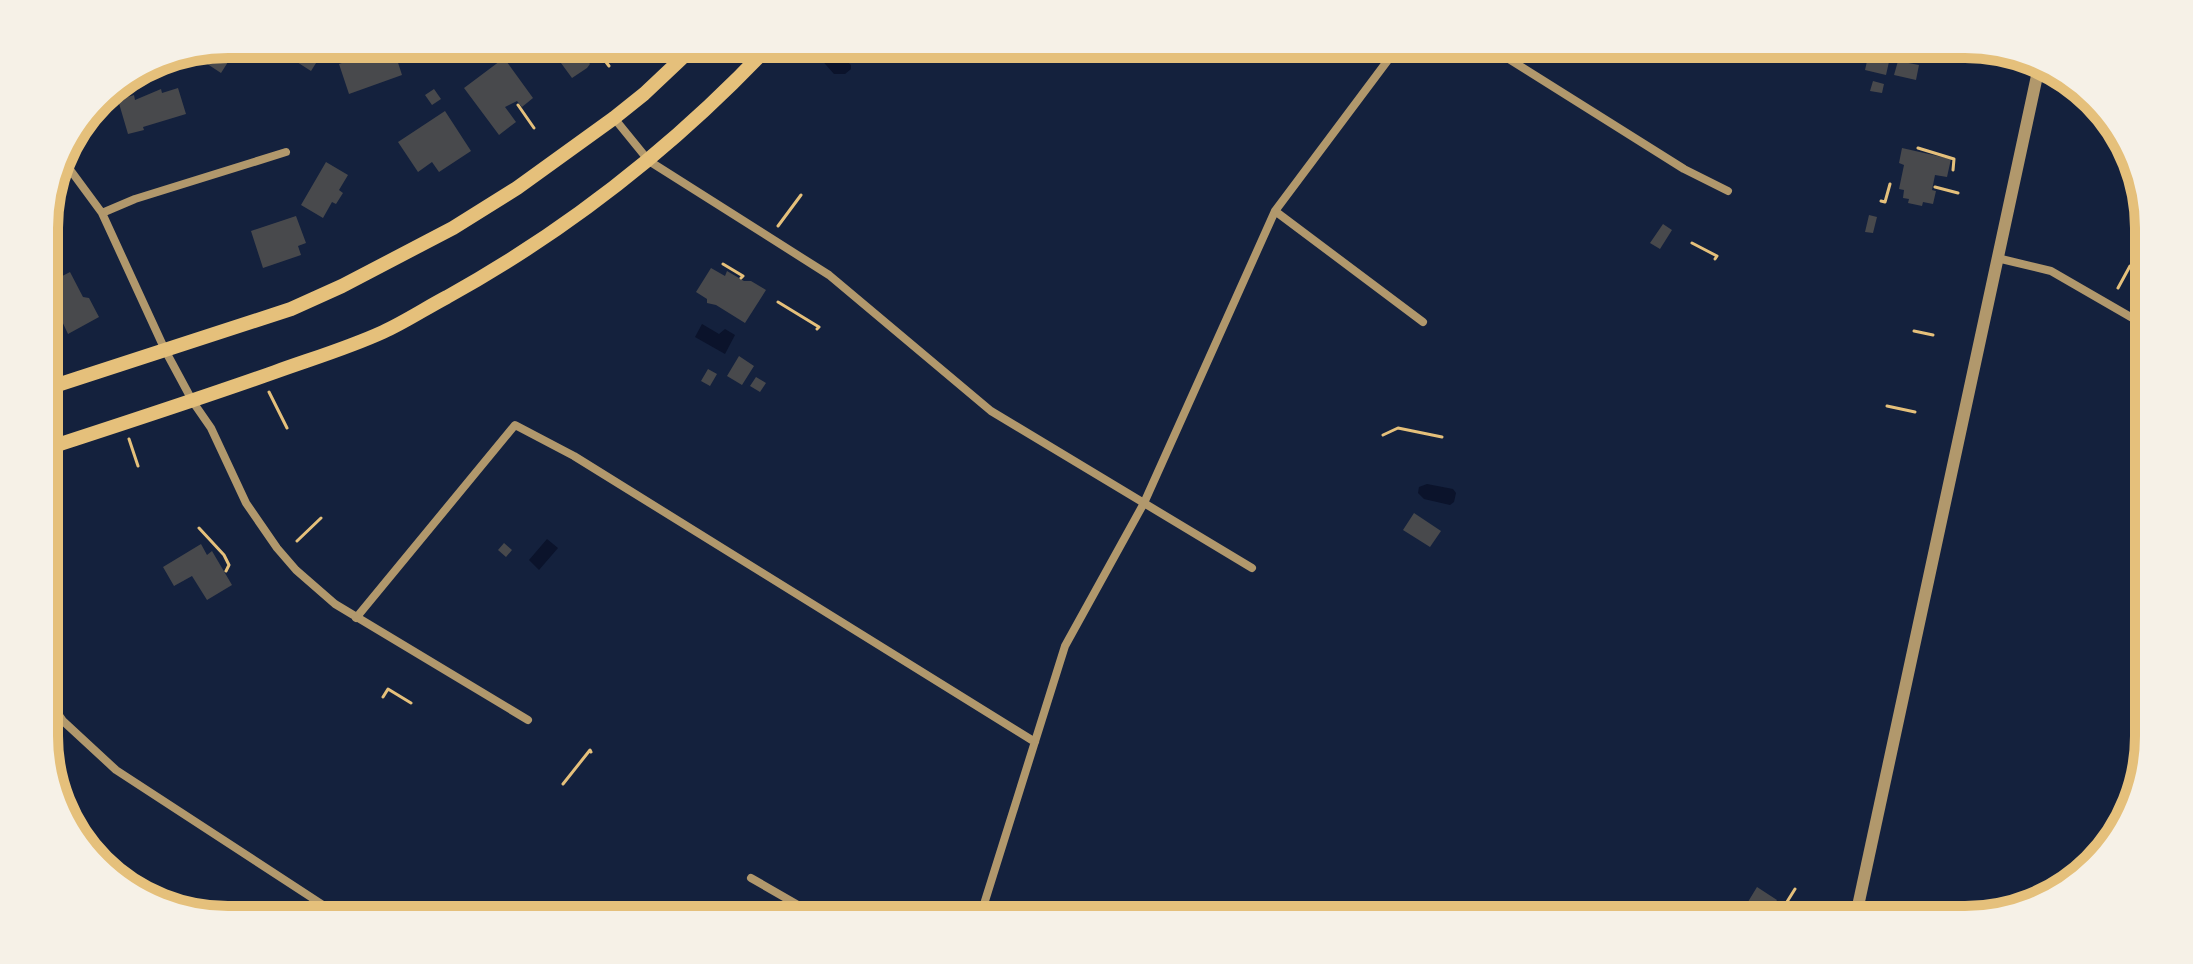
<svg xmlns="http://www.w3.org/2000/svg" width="2193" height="964" viewBox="0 0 2193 964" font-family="Figtree,sans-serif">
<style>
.water{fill:#0b132b}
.building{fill:#48494c}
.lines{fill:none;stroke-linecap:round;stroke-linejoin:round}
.path{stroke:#e5c07b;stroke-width:3}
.minor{stroke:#b1986c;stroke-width:8}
.tertiary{stroke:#b1986c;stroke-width:12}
.secondary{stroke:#e5c07b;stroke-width:14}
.rim{fill:none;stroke:#e5c07b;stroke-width:10}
</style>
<rect width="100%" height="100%" fill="#14213d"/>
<path class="water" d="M 825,47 L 830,47 L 851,65 L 851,69 L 845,74 L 834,74 L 819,57 L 819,53 Z
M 702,324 L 719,334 L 725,329 L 735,335 L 725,354 L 695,337 Z
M 1427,484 L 1453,489 L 1456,493 L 1454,502 L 1450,505 L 1424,499 L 1418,493 L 1419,487 Z
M 547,539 L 558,548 L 539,570 L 529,560 Z"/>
<path class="building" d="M 225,44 L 235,51 L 221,73 L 189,52 Z
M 260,44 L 328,44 L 311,71 L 275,48 L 272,52 Z
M 370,44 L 392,44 L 402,75 L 349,94 L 339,64 L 373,52 Z
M 547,44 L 610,44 L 588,61 L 590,64 L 587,68 L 572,78 Z
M 1870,48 L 1891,53 L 1886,75 L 1865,70 Z
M 504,58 L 533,98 L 522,107 L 517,101 L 505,107 L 516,122 L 499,135 L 464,88 Z
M 1898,61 L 1919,65 L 1916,80 L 1894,75 Z
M 1873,81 L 1884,84 L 1882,93 L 1870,91 Z
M 178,88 L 186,114 L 143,127 L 144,130 L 128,134 L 118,100 L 134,95 L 135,100 L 161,89 L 162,93 Z
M 434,89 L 441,99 L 432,105 L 425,95 Z
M 445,111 L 471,151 L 439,172 L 432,162 L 418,172 L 398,142 Z
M 1902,148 L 1951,159 L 1947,177 L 1935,175 L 1932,190 L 1936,191 L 1933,204 L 1923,202 L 1922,206 L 1908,203 L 1909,199 L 1903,198 L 1904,190 L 1899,189 L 1904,165 L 1899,163 Z
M 326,162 L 348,175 L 339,190 L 343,193 L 336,204 L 332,202 L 323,218 L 301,205 Z
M 1869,215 L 1877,217 L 1873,233 L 1865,232 Z
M 296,216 L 306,243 L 298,246 L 301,255 L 263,268 L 251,231 Z
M 1663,224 L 1672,230 L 1660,249 L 1650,243 Z
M 711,268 L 725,276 L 727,271 L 744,281 L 751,281 L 766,290 L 745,323 L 716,305 L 707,303 L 707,299 L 696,292 Z
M 70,272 L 83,297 L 89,298 L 99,317 L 68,334 L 45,285 Z
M 739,356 L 754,366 L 742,385 L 727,376 Z
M 708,369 L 717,374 L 710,386 L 701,381 Z
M 756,377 L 766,383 L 760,392 L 750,386 Z
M 1414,513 L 1441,531 L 1430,547 L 1403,530 Z
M 504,543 L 512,550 L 506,557 L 498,550 Z
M 201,544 L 207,555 L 212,551 L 232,585 L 207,600 L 192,576 L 174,586 L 163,567 Z
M 1757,887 L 1777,900 L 1771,910 L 1780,916 L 1778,920 L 1737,920 Z"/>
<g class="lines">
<path class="path" d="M 358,44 L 360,56
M 600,54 L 609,66
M 518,105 L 534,128
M 1918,148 L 1954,159 L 1953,170
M 1935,187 L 1958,193
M 1881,201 L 1885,202 L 1890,184
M 778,226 L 801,195
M 1692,243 L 1717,256 L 1715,259
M 723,264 L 743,276 L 741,278
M 2118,288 L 2130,266
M 778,302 L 819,327 L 817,329
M 1914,331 L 1933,335
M 269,392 L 287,428
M 1887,406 L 1915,412
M 1383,435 L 1398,428 L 1442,437
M 129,439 L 138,466
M 199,528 L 224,555 L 229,565 L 226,571
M 297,541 L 321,518
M 383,697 L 388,689 L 411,703
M 563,784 L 590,750 L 591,752
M 1783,920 L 1785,916 L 1780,913 L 1795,889"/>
<path class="minor" d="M 1011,44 C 1031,54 1049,64 1068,44
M 1485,44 L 1684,169 L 1728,191
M 614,118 L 649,161 L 829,275 L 991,411 L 1252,568
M 60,156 L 102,213 L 165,350 L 193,402 L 211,428 L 246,503 L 277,548 L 296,570 L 335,604 L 528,720
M 1275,211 L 1423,322
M 102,213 L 135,199 L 286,152
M 1997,258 L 2051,271 L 2148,327
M 356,618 L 515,425 L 574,456 L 1035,742
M 45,695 L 63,721 L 116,770 L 346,920
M 751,878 L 824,920
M 979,920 L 1065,646 L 1144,503 L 1275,211 L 1400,44"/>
<path class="tertiary" d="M 1855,920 L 2040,62"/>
<path class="secondary" d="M 45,389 L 291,309 L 342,286 L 453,228 L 517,188 L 614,118 L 644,94 L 697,44
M 45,449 C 122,424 199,399 275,372 C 311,359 348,348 383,332 C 405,322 426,308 447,297 C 568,230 676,145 771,44"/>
</g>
<path d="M0 0H2193V964H0ZM228 58H1965A170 170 0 0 1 2135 228V736A170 170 0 0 1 1965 906H228A170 170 0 0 1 58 736V228A170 170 0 0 1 228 58Z" fill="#f6f1e7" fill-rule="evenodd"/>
<path class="rim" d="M228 58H1965A170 170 0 0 1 2135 228V736A170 170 0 0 1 1965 906H228A170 170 0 0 1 58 736V228A170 170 0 0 1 228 58Z"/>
</svg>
